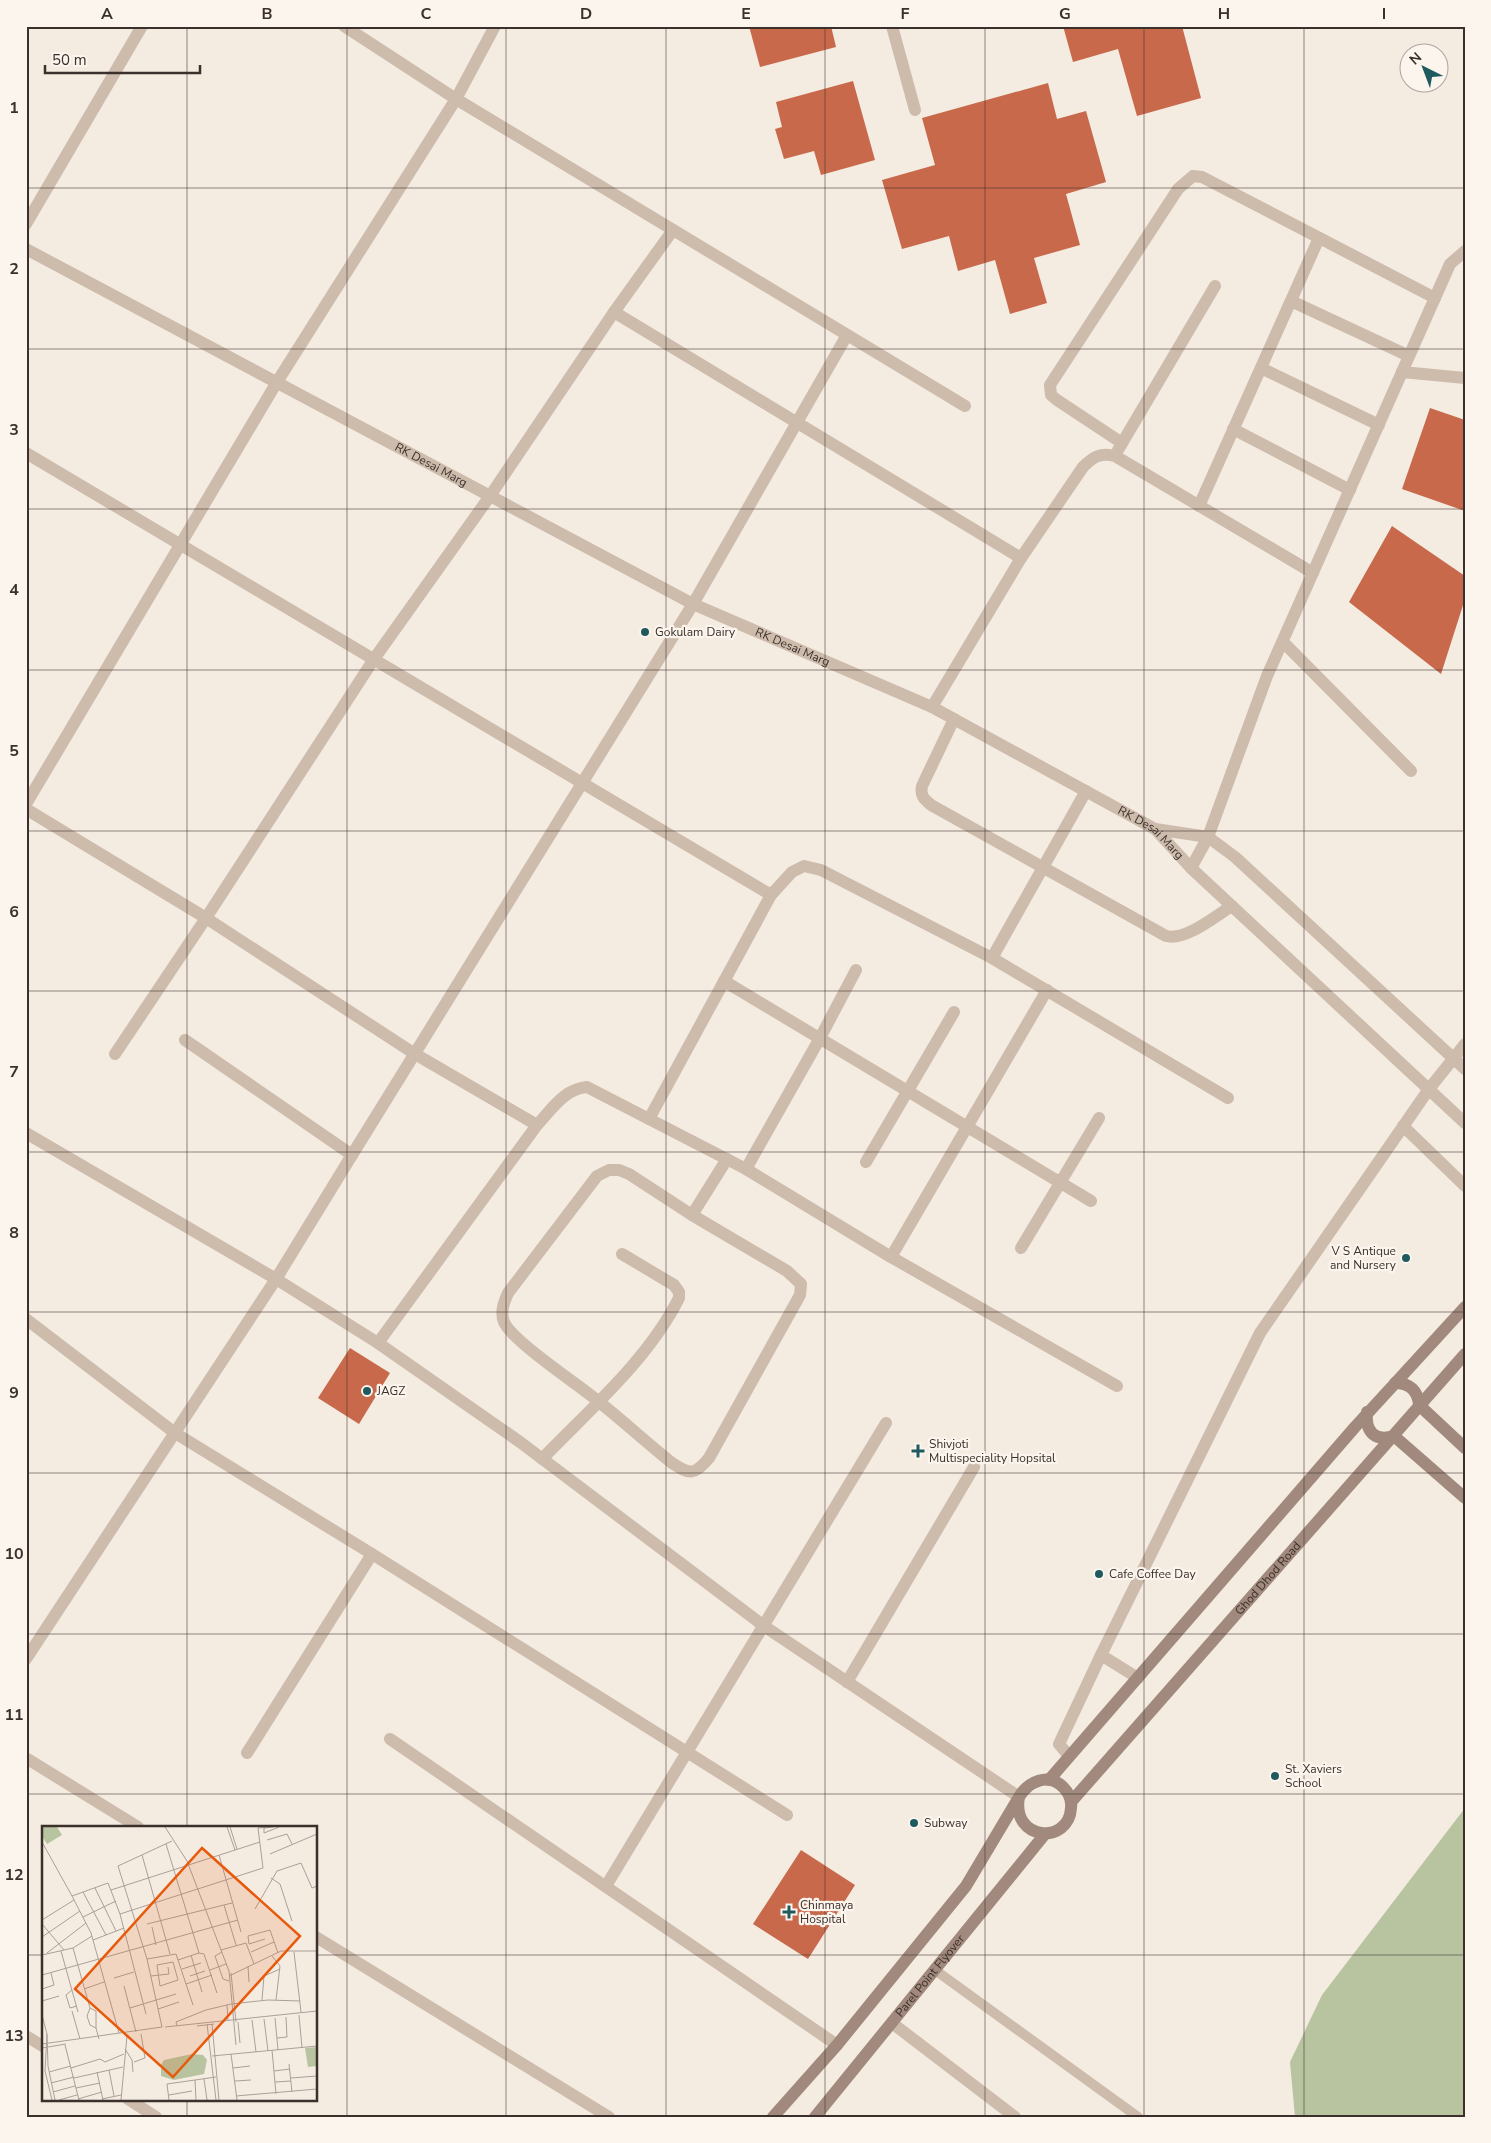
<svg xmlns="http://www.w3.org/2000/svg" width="1491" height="2143" viewBox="0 0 1491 2143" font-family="'Nunito Sans',sans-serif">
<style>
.green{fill:#b8c4a0}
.building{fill:#c8694b}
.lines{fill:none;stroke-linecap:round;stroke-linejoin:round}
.lane{stroke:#cdbbac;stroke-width:10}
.street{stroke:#cdbbac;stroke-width:12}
.secondary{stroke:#a18a7d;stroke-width:12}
.grid{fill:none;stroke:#3b302b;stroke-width:1;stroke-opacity:0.55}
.poi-dot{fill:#1f5a5e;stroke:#fbf5ee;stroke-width:2}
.labels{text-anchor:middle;stroke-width:4.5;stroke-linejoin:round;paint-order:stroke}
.street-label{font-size:12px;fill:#3b302b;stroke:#fbf5ee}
.poi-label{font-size:12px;fill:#3b302b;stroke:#fbf5ee;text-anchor:start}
.inset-road{fill:none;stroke:#aaa098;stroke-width:1}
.view{fill:#e8590c;fill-opacity:0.15;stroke:#e8590c;stroke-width:2.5}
.inset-edge{fill:none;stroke:#3b302b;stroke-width:2.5}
.neatline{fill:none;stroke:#3b302b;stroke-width:2}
.grid-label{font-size:16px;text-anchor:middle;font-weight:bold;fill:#3b302b}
</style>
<rect width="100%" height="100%" fill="#f4ebe1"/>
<path class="green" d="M 1465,1808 L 1465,2117 L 1295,2117 L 1290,2062 L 1322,1995 Z"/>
<path class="building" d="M 749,26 L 831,26 L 836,47 L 760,67 Z
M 1063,26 L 1182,26 L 1201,98 L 1137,116 L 1118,49 L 1073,62 Z
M 853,81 L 875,160 L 821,175 L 814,151 L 784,159 L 775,129 L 782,127 L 776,102 Z
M 1048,83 L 1057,119 L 1086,111 L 1106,182 L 1066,194 L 1080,245 L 1034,258 L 1047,303 L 1010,314 L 995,260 L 958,271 L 949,236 L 902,249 L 882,180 L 935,165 L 922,118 Z
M 1430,408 L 1465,420 L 1465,511 L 1402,489 Z
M 1392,526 L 1465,576 L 1465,599 L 1441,674 L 1349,602 Z
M 350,1348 L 390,1373 L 359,1424 L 318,1398 Z
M 801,1850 L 855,1885 L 808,1959 L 753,1924 Z"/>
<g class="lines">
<path class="lane" d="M 935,1970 L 1138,2117"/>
<g class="street">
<path d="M 344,26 L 456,99 L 965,406"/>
<path d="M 892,26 L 915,110"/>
<path d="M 26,224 L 142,26"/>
<path id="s1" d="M 26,249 L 693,604 L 932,707 L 1155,829 L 1191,868 L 1465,1123"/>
<path d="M 1291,301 L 1409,356"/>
<path d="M 614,312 L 1021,558"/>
<path d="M 1261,368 L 1379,425"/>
<path d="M 1402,372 L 1465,378"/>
<path d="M 1233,429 L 1350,490"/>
<path d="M 1122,443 L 1057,400 L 1051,395 L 1050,385 L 1178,189 L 1193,176 L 1202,177 L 1435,298"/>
<path d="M 1118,450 L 1215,286"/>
<path d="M 26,453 L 771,895"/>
<path d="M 1199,506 L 1319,238"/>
<path d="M 1283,642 L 1411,771"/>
<path d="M 932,707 L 1021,558 L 1083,467 C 1093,457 1101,452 1115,456 L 1313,573"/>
<path d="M 954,719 L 922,786 C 920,796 924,799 931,805 L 1166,936 C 1186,941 1215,916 1232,906"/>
<path d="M 26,804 L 277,382 L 456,99 L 495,26"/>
<path d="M 26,809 L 206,918 L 415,1054 L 537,1125"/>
<path d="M 1155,829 L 1208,837 L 1235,857 L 1465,1069"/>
<path d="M 1191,868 L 1208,837 L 1267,676 L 1450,264 L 1465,251"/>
<path d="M 992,958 L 1086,791"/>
<path d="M 724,981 L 1091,1201"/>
<path d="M 185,1040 L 352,1155"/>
<path d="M 115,1054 L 206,918 L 374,659 L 490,496 L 614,312 L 673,230"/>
<path d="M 649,1119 L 771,895 L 792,872 L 804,866 L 821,870 L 992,958 L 1228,1098"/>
<path d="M 1403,1126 L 1465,1186"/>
<path d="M 26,1133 L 276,1279 L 378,1343 L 520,1442 L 764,1626 L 1019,1797"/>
<path d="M 866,1162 L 954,1012"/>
<path d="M 746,1169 L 820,1038 L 856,970"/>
<path d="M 609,1170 L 619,1170 L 629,1174 L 692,1215 L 787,1271 L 801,1284 L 800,1295 L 709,1458 C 695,1475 690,1475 672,1463 C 647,1443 623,1421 598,1401 C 579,1385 512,1341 504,1322 C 500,1312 504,1302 508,1293 L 597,1176 Z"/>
<path d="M 692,1215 L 727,1159"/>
<path d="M 1021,1248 L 1099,1118"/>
<path d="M 891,1257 L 1047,990"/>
<path d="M 26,1319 L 175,1433 L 372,1554 L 787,1815"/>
<path d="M 378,1343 L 537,1125 C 552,1109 564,1089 587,1087 L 746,1169 L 891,1257 L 1117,1386"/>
<path d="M 542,1459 C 589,1410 648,1360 679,1298 L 679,1292 L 674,1285 L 622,1254"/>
<path d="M 26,1659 L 276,1279 L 352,1155 L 693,604 L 847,335"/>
<path d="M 1138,1678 L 1101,1655 L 1260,1333 L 1429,1089 L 1465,1044"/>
<path d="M 847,1682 L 974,1467"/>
<path d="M 390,1739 L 837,2045"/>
<path d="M 247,1753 L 372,1554"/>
<path d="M 1069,1756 L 1059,1744 L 1101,1655"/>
<path d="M 26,1758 L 138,1827"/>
<path d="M 606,1886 L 886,1423"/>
<path d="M 316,1937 L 609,2117"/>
<path d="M 892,2023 L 1015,2117"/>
<path d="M 26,2036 L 44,2047"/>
<path d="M 128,2099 L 156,2117"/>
</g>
<g class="secondary">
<path d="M 1395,1383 C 1410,1383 1418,1391 1419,1405 L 1465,1448"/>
<path d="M 1367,1412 C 1365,1432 1375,1442 1394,1436 L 1465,1498"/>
<path d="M 1049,1780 L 1355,1427 L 1465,1307"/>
<path id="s2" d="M 1071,1802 L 1465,1354"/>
<path d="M 773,2117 L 837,2045 L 966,1886 L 1019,1797 C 1028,1782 1048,1772 1063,1787 C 1069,1793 1072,1800 1071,1808 C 1069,1845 1011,1841 1019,1797"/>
<path id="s3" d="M 815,2117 L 1045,1834"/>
</g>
</g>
<path class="grid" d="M 187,26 L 187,1827M 347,26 L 347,2117M 506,26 L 506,2117M 666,26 L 666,2117M 825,26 L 825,2117M 985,26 L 985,2117M 1144,26 L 1144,2117M 1304,26 L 1304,2117M 26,188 L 1465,188M 26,349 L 1465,349M 26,509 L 1465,509M 26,670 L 1465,670M 26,831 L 1465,831M 26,991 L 1465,991M 26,1152 L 1465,1152M 26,1312 L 1465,1312M 26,1473 L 1465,1473M 26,1634 L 1465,1634M 26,1794 L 1465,1794M 26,1955 L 44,1955M 316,1955 L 1465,1955M 187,2099 L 187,2117"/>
<g class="poi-dot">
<circle cx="645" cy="632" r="5"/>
<circle cx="1406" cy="1258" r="5"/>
<circle cx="367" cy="1391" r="5"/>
<path d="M915.5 1443.5h5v5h5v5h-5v5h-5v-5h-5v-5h5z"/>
<circle cx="1099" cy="1574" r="5"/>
<circle cx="1275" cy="1776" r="5"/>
<circle cx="914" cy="1823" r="5"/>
<path d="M786.5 1904.5h5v5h5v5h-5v5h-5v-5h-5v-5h5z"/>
</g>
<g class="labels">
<g class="street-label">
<text dy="4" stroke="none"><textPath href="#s1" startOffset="459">RK Desai Marg</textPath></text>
<text dy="4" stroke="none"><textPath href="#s1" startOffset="864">RK Desai Marg</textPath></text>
<text dy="4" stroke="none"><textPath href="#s1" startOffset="1269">RK Desai Marg</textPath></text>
<text dy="4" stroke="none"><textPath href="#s2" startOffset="298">Ghod Dhod Road</textPath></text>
<text dy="4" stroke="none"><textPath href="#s3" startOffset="182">Parel Point Flyover</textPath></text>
</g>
<g class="poi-label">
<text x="655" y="636">Gokulam Dairy</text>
<text x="1396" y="1255" text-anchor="end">V S Antique<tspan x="1396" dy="14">and Nursery</tspan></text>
<text x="377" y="1395">JAGZ</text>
<text x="929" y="1448">Shivjoti<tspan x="929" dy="14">Multispeciality Hopsital</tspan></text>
<text x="1109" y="1578">Cafe Coffee Day</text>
<text x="1285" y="1773">St. Xaviers<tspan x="1285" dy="14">School</tspan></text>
<text x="924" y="1827">Subway</text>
<text x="800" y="1909">Chinmaya<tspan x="800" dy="14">Hospital</tspan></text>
</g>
</g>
<g transform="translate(42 1826)">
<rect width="275" height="275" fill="#f4ebe1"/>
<path d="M 0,1 L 15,1 L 20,9 L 5,18 L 0,10 ZM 275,221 L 275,240 L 266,241 L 263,222 ZM 150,228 L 161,229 L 165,234 L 162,248 L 132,254 L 119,250 L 119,239 L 122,234 Z" fill="#b8c4a0"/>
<path class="inset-road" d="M 123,1 L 145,35 L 187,145 L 194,219M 185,1 L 193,24M 188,1 L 195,23M 231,1 L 222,2 L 222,7 L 237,1M 225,14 L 245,8 L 250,18M 0,16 L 30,70M 124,18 L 157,127 L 162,128 L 175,167M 228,28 L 275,8M 100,29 L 128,128M 177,29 L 199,106M 229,52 L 238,58 L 250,95M 53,62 L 74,105M 69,64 L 218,16M 41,66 L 64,109M 182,79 L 194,119M 213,83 L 235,45 L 259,37 L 270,62 L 275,60M 78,88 L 221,42 L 216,2 L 227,1M 41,91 L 74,75M 0,94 L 32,74M 0,98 L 22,124M 105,98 L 190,77M 110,101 L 114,119M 0,111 L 38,85M 51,114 L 82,102M 207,118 L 206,110 L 228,104 L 236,127M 207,118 L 223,113M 31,122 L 48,182 L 45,190 L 48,199 L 54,202 L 57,213M 179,124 L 204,117 L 212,138M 19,125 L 36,186M 180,126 L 173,130 L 181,153 L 187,155M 209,126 L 232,116M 252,126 L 259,186M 5,127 L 44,97M 0,129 L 31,122 L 50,110M 149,129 L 160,166M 230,130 L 238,140 L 234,174M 105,133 L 134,128 L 151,179M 136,134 L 157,127M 131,136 L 136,154 L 118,160 L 115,139 ZM 206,140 L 207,156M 140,143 L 159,137M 168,144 L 184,138M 189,147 L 194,196M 0,149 L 196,94M 109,150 L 127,148 L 126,141M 148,150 L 163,145M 187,150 L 239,125 L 275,125M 72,152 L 92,146M 144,158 L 170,149M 82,160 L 94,206M 0,163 L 12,159 L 9,147M 42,163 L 62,156M 30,164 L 24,169 L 28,182 L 35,180M 220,174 L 222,150 L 238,143M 0,175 L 17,170M 185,179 L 186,194M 48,182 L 54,185 L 54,202M 88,182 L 134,168M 116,183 L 137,176M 30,185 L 38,213M 0,189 L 5,208M 257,189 L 260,222M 233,192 L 236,224M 222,193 L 226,225M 210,194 L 214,226M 196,196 L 198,217M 165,198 L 174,274M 170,198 L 177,274M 135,200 L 134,196 L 164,184 L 189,178 L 226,174 L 258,175M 155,200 L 172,198M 120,201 L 105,133 L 76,40 L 130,15M 123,201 L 275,185M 77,207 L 49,107 L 30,70 L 66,57 L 78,88 L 104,188M 235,212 L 245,211 L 244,191M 0,218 L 120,201M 23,219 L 37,274M 0,222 L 24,218M 83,223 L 90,234 L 91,246M 230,224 L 234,268M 189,228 L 195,274M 170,230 L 275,220M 92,236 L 103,232 L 99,208M 247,238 L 250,266M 29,242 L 58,233 L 63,236 L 82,228M 191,242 L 208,240M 67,244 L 72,270M 232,245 L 248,243M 7,246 L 29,240M 55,246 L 61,274M 32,252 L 81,241M 249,252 L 275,250M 162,253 L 165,274M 153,254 L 154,274M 193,255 L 209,254M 233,256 L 249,255M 9,257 L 32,251M 34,262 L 58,257M 11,266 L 33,260M 127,269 L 150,265M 194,270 L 275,263M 36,273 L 60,266M 60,273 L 79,269M 10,274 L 3,245 L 5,208 L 6,240 L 13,274M 17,274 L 35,269M 79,274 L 85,210M 127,274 L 125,258 L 174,251"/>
<path class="view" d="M 160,22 L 258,110 L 131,251 L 33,163 Z"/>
<rect width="275" height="275" class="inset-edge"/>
</g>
<rect width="1491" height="2143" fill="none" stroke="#fbf5ee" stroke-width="55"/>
<g transform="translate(1424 68) rotate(318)"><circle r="24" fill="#fbf5ee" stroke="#aea6a0"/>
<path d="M0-4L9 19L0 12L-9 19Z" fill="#1f5a5e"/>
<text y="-8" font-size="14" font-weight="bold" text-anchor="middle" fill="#3b302b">N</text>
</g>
<path d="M45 65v8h155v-8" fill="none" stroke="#3b302b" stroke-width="2.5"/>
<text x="52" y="65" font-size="15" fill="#3b302b" stroke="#fbf5ee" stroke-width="4" paint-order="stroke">50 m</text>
<rect x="28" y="28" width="1436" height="2088" class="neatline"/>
<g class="grid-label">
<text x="107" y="19">A</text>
<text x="267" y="19">B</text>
<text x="426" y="19">C</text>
<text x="586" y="19">D</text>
<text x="746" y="19">E</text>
<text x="905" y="19">F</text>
<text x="1065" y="19">G</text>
<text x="1224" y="19">H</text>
<text x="1384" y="19">I</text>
<text x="14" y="113">1</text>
<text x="14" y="274">2</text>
<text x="14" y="435">3</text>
<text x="14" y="595">4</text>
<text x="14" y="756">5</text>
<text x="14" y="917">6</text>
<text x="14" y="1077">7</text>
<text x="14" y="1238">8</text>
<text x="14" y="1398">9</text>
<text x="14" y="1559">10</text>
<text x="14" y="1720">11</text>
<text x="14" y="1880">12</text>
<text x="14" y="2041">13</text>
</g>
</svg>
